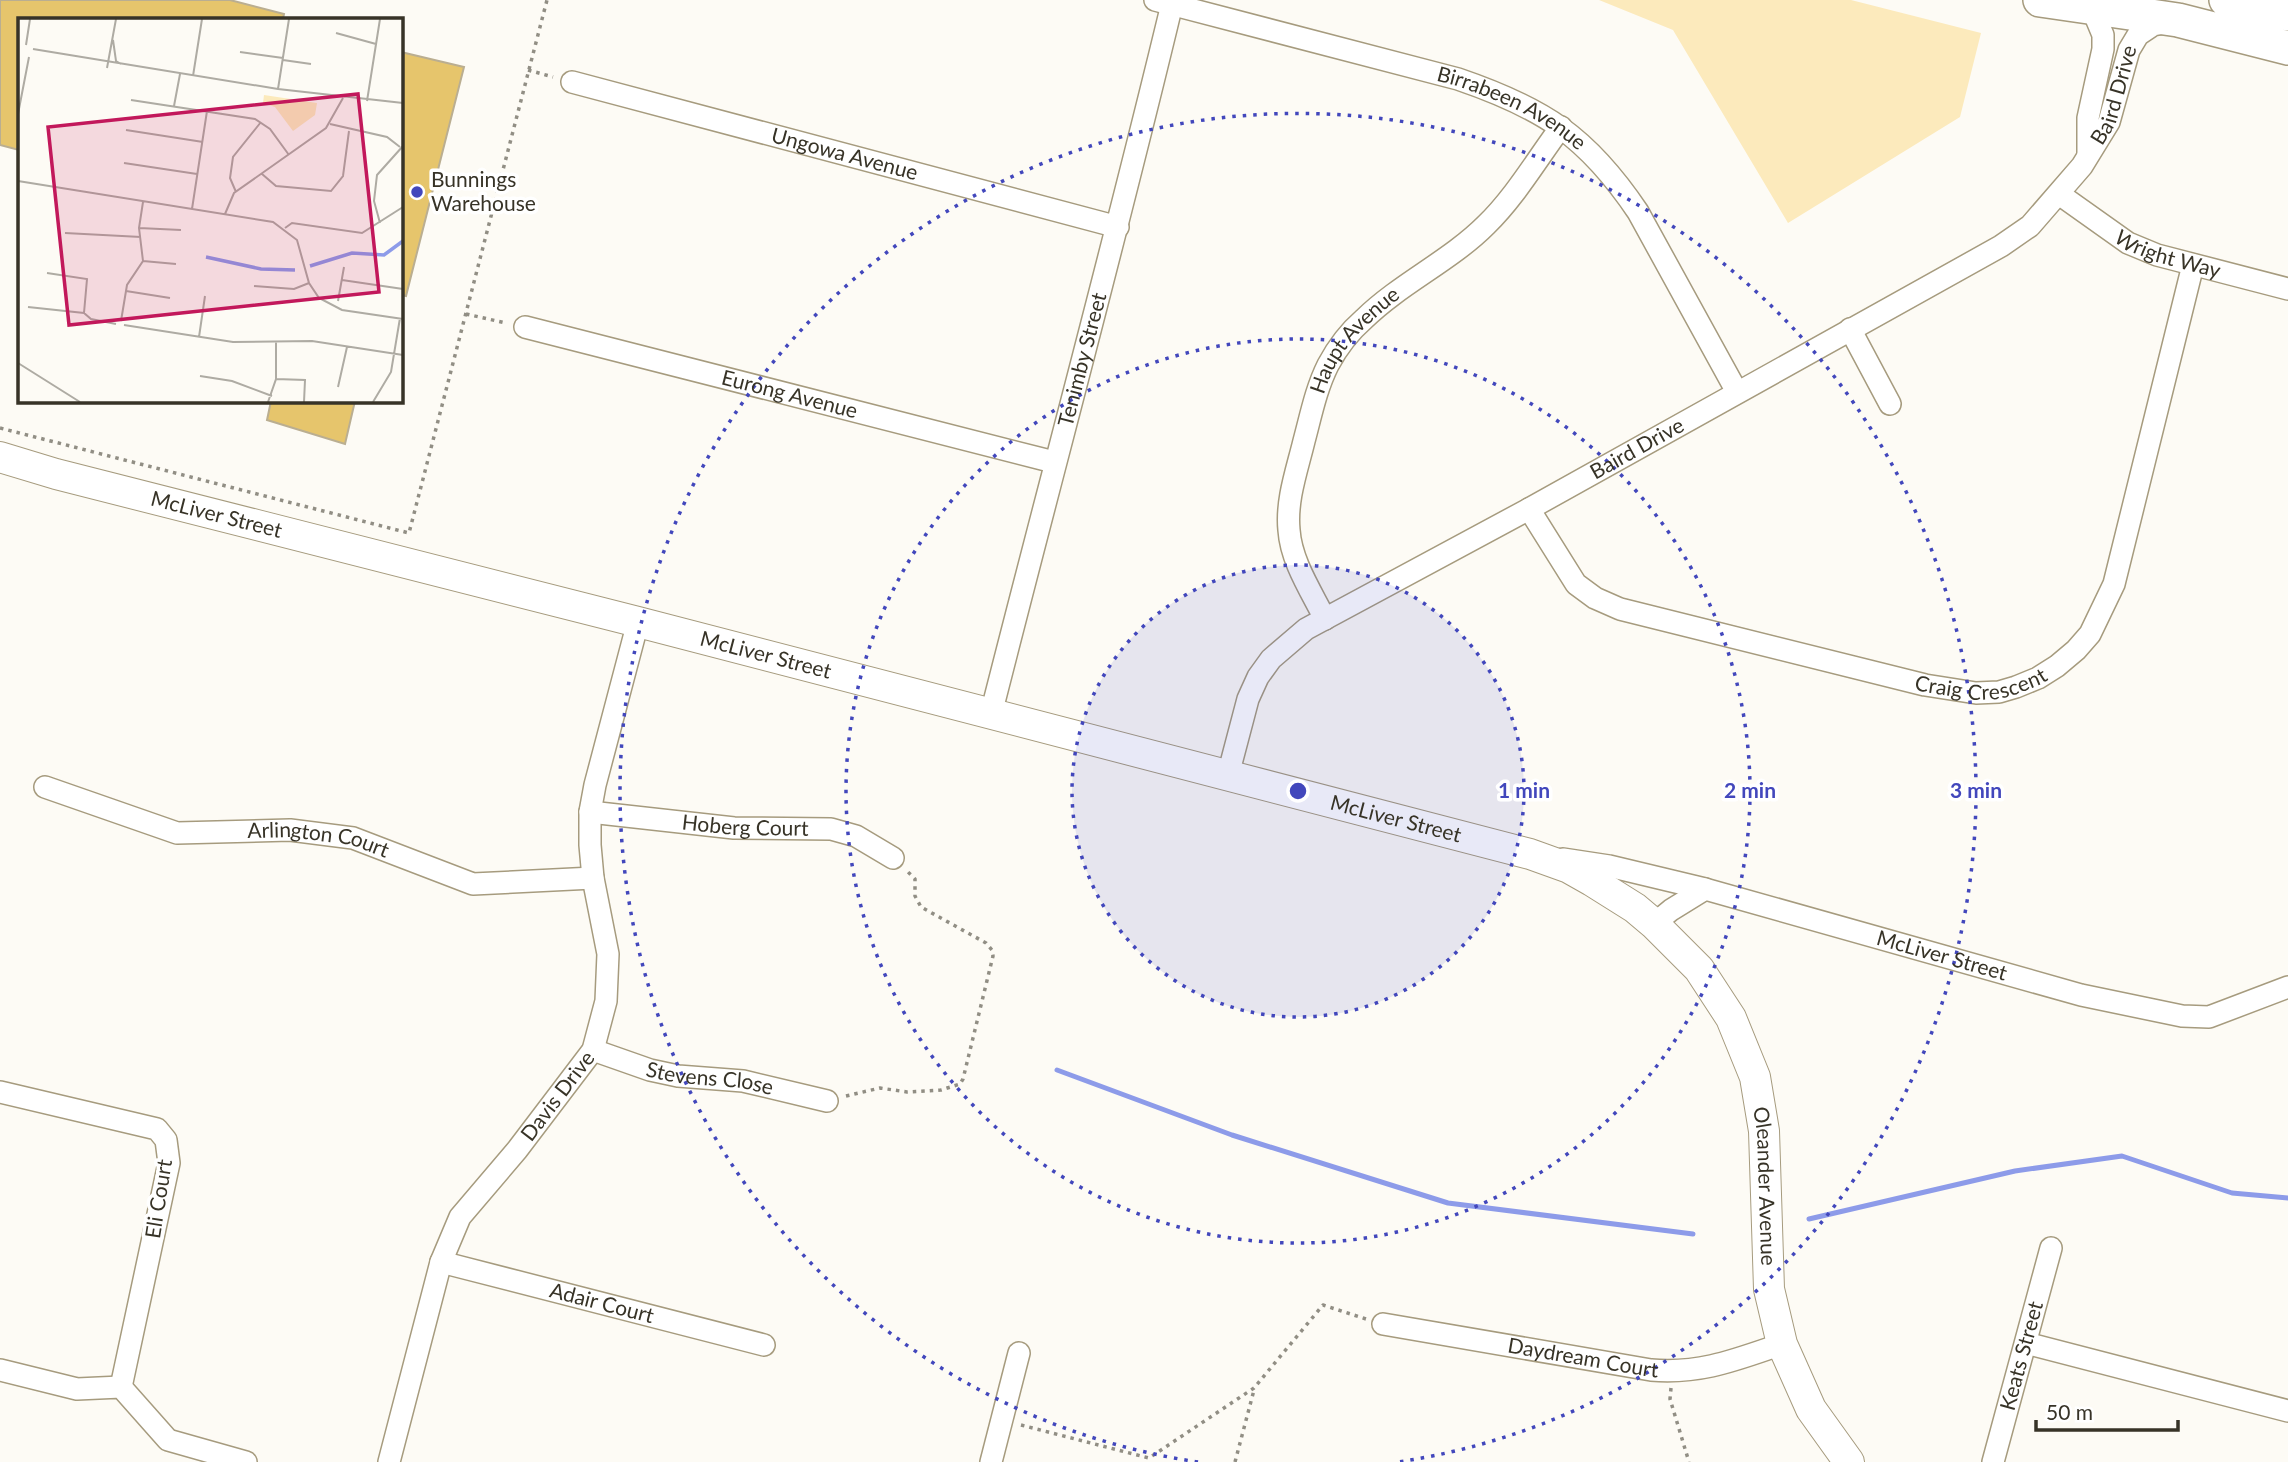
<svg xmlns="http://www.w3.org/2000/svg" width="2288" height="1462" viewBox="0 0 2288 1462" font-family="Lato,sans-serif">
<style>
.green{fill:#fceabc}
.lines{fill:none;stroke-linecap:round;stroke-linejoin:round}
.stream{stroke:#8d9be9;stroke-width:5}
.building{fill:#e6c56c;stroke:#baae91;stroke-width:2}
.street-casing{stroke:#a69b7e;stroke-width:24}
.secondary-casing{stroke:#a69b7e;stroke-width:32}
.primary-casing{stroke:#a69b7e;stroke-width:36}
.path{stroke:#918e84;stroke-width:3.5;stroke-dasharray:3.5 5;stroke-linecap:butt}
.street{stroke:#fff;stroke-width:21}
.secondary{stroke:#fff;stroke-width:30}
.primary{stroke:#fff;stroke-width:33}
.ring{fill:none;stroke:#4247bc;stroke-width:3.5;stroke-dasharray:3.5 7}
.poi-dot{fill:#4247bc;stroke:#fff;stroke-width:2.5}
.labels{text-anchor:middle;stroke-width:7;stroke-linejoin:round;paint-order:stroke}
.street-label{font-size:21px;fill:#373327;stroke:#fff}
.poi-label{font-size:21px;fill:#373327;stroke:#fff;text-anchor:start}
.inset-river{fill:none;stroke:#8d9be9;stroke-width:3.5}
.inset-road{fill:none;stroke:#aeaba3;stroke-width:2}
.view{fill:#c2185b;fill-opacity:0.15;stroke:#c2185b;stroke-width:3.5}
.inset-edge{fill:none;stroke:#373327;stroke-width:3.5}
.centre{fill:#4247bc;stroke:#fff;stroke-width:3.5}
.ring-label{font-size:21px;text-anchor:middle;font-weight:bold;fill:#4247bc;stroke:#fff;stroke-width:7;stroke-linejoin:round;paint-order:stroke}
</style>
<rect width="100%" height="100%" fill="#fdfbf5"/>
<path class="green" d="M 1599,0 L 1851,0 L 1981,33 L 1960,117 L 1788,223 L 1673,30 Z"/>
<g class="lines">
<path class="stream" d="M 1057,1070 L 1232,1135 L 1448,1203 L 1693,1234
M 1809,1219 L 2015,1171 L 2122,1156 L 2232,1193 L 2288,1198"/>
</g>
<path class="building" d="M 0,0 L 230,0 L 284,14 L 283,19 L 19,19 L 19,150 L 0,145 Z
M 401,52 L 464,67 L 406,296 L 401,295 Z
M 271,401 L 355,401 L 345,444 L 267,420 Z"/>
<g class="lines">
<g class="street-casing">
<g id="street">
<path id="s1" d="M 1155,0 L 1458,79 C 1543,108 1587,136 1638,212 L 1737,392"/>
<path id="s2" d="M 572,82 L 1118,227"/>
<path d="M 2088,153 L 2088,118 L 2103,49 L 2103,35 L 2091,6"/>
<path id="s3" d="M 2059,194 L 2128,243 L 2157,255 L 2288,289"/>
<path id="s4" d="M 525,327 L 1054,462"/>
<path d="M 1850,329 L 1890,404"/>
<path id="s5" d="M 1529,509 L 1576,584 L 1595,598 L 1620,609 L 1925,685 L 1976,693 L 1999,692 L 2016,687 L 2038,678 L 2057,666 L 2076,650 L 2090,634 L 2114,584 L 2193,265"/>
<path id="s6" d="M 1325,619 C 1311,591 1291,561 1289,530 C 1286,500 1297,470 1304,441 C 1311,415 1316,389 1328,365 C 1337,348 1349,332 1364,319 C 1401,283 1450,261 1486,225 C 1515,197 1537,159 1561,127"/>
<path id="s7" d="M 991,714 C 1051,477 1115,242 1172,4"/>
<path id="s8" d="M 1228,775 L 1248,699 L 1258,677 L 1271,659 L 1306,629 L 1529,509 L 2001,246 L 2030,226 L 2082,166 L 2109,122 L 2129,50 L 2138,35 L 2153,25 L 2169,22"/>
<path id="s9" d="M 45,787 L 177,833 L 290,830 L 353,838 L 473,884 L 593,878"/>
<path id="s10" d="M 590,812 L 734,828 L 831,829 L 856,836 L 893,858"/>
<path d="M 1563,859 L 1609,866 L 1705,889"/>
<path id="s11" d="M 1654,924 L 1671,910 L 1705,889 L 2081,995 L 2182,1016 L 2209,1017 L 2288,987"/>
<path id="s12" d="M 593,1050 L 650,1070 L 678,1076 L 743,1081 L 827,1101"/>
<path d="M 0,1092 L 157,1129 L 166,1140 L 169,1163 L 121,1387"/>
<path id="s13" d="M 441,1262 L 764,1345"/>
<path id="s14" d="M 1383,1324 L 1651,1370 C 1701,1374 1735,1360 1782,1344"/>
<path d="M 2026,1343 L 2288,1411"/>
<path d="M 0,1370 L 77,1389 L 121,1387 L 168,1440 L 246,1462"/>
<path id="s15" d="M 389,1462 L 441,1262 L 460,1217 L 517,1150 L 593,1050 L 606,1001 L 608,954 L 593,878 L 590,845 L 590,812 L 595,785 L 638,622"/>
<path d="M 991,1462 L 1019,1353"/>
<path id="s16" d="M 1993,1462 L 2051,1248"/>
</g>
</g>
<g class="secondary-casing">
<g id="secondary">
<path id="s17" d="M 0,457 L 56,474 L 638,622 L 1530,854 L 1569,868 L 1592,881 L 1635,908 L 1654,924 L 1699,969 L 1731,1018 L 1755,1077 L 1764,1131 L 1769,1289 L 1782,1344 L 1811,1409 L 1849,1462"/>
</g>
</g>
<g class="primary-casing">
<path id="primary" d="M 2040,0 L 2178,20 L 2288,48
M 2226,0 L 2288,14"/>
</g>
<path class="path" d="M 528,70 L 553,77
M 466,314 L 506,323
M 0,428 L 409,533 L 547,0
M 846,1096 L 880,1088 L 907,1092 L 941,1090 L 960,1084 L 963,1079 L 993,956 L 992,950 L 986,943 L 921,907 L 915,896 L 915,879 L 906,870
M 1671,1388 L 1670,1399 L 1689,1462
M 1021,1425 L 1149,1458 L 1254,1388 L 1323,1305 L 1366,1319
M 1235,1462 L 1254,1390"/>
<use href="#street" class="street"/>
<use href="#secondary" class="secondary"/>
<use href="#primary" class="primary"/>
</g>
<circle cx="1298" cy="791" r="226" fill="#4247bc" fill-opacity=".12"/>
<g class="ring">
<circle cx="1298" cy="791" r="226"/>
<circle cx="1298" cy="791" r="452"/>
<path d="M1198 1462A678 678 0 1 1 1398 1462"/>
</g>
<circle class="poi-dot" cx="417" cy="192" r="7"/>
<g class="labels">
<g class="street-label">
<text dy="7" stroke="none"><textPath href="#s8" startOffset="1158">Baird Drive</textPath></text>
<text dy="7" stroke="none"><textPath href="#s1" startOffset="374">Birrabeen Avenue</textPath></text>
<text dy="7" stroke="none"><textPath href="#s2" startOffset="282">Ungowa Avenue</textPath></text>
<text dy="7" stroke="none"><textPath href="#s3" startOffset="126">Wright Way</textPath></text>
<text dy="7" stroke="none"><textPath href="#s6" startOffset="303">Haupt Avenue</textPath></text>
<text dy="7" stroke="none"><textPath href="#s7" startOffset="366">Tenimby Street</textPath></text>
<text dy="7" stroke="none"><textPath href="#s4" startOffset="273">Eurong Avenue</textPath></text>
<text dy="7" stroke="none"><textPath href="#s8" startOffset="548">Baird Drive</textPath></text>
<text dy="7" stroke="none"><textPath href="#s17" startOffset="224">McLiver Street</textPath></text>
<text dy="7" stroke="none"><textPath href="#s17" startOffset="791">McLiver Street</textPath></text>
<text dy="7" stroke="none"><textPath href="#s5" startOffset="511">Craig Crescent</textPath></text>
<text dy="7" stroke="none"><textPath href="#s17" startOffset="1442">McLiver Street</textPath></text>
<text dy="7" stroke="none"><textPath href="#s10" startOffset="156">Hoberg Court</textPath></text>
<text dy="7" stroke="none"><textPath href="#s9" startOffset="282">Arlington Court</textPath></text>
<text dy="7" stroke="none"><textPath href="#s11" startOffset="308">McLiver Street</textPath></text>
<text dy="7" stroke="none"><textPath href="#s12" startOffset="121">Stevens Close</textPath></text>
<text dy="7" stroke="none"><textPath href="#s15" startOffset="411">Davis Drive</textPath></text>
<text dy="7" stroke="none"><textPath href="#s17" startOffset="2020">Oleander Avenue</textPath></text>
<text transform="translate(159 1199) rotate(-81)" y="7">Eli Court</text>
<text dy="7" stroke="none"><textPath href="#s13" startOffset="166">Adair Court</textPath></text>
<text dy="7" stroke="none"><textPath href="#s16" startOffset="110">Keats Street</textPath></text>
<text dy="7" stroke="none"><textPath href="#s14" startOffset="203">Daydream Court</textPath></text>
</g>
<g class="poi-label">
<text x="431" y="187">Bunnings<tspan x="431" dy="24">Warehouse</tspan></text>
</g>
</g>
<g transform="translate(18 18)">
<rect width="385" height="385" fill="#fdfbf5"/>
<path d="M 246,77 L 299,85 L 297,97 L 275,113 L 257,89 L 245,85 Z" fill="#fceabc"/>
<path class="inset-river" d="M 188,239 L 243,251 L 277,252M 292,248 L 334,235 L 366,237 L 385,223"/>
<path class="inset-road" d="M 318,15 L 358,26M 95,22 L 98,43 L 103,46M 8,27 L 12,1M 15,31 L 260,71 L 385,85M 222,34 L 265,40M 265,42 L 293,46M 89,50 L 98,1M 175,58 L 184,1M 260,71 L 271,1M 113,82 L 237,101 L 252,111 L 271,137M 349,83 L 362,1M 156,88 L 162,56M 0,96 L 11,39M 312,106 L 369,119 L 382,129M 108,112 L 185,124M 106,145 L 179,156M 244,156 L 258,168 L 313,173 L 325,158 L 331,113M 0,163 L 255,204 L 279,222 L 291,265 L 301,280 L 324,292 L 385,301M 218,174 L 212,160 L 215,139 L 243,104M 174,191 L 189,93M 207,196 L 216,175 L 308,110 L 325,80M 362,205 L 356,183 L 359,157 L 385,128M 121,210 L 163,212M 267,210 L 274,205 L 344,215 L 385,189M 47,215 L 123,219M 125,243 L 158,246M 29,255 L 69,261 L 66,295M 324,262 L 385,271M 236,268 L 276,271 L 291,265M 108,273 L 152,280M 320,283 L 326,249M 10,289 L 66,295 L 73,301 L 98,306M 103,303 L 109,267 L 125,243 L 121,210 L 125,184M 106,307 L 215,324 L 294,323 L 385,337M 181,319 L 187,278M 0,345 L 62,384M 182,358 L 214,363 L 254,378M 258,361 L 287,362 L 286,384M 320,369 L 329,329M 250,384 L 258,361 L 258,324M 355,384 L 373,354 L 382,300"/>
<path class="view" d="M 340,76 L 361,274 L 51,307 L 30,109 Z"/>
<rect width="385" height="385" class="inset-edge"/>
</g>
<circle cx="1298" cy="791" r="10" class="centre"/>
<g class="ring-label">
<text x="1524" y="798">1 min</text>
<text x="1750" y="798">2 min</text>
<text x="1976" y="798">3 min</text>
</g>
<path d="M2036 1420v10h142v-10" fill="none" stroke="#373327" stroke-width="3.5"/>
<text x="2046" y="1420" font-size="21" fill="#373327" stroke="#ffffff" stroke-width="5" paint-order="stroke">50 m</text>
</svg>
